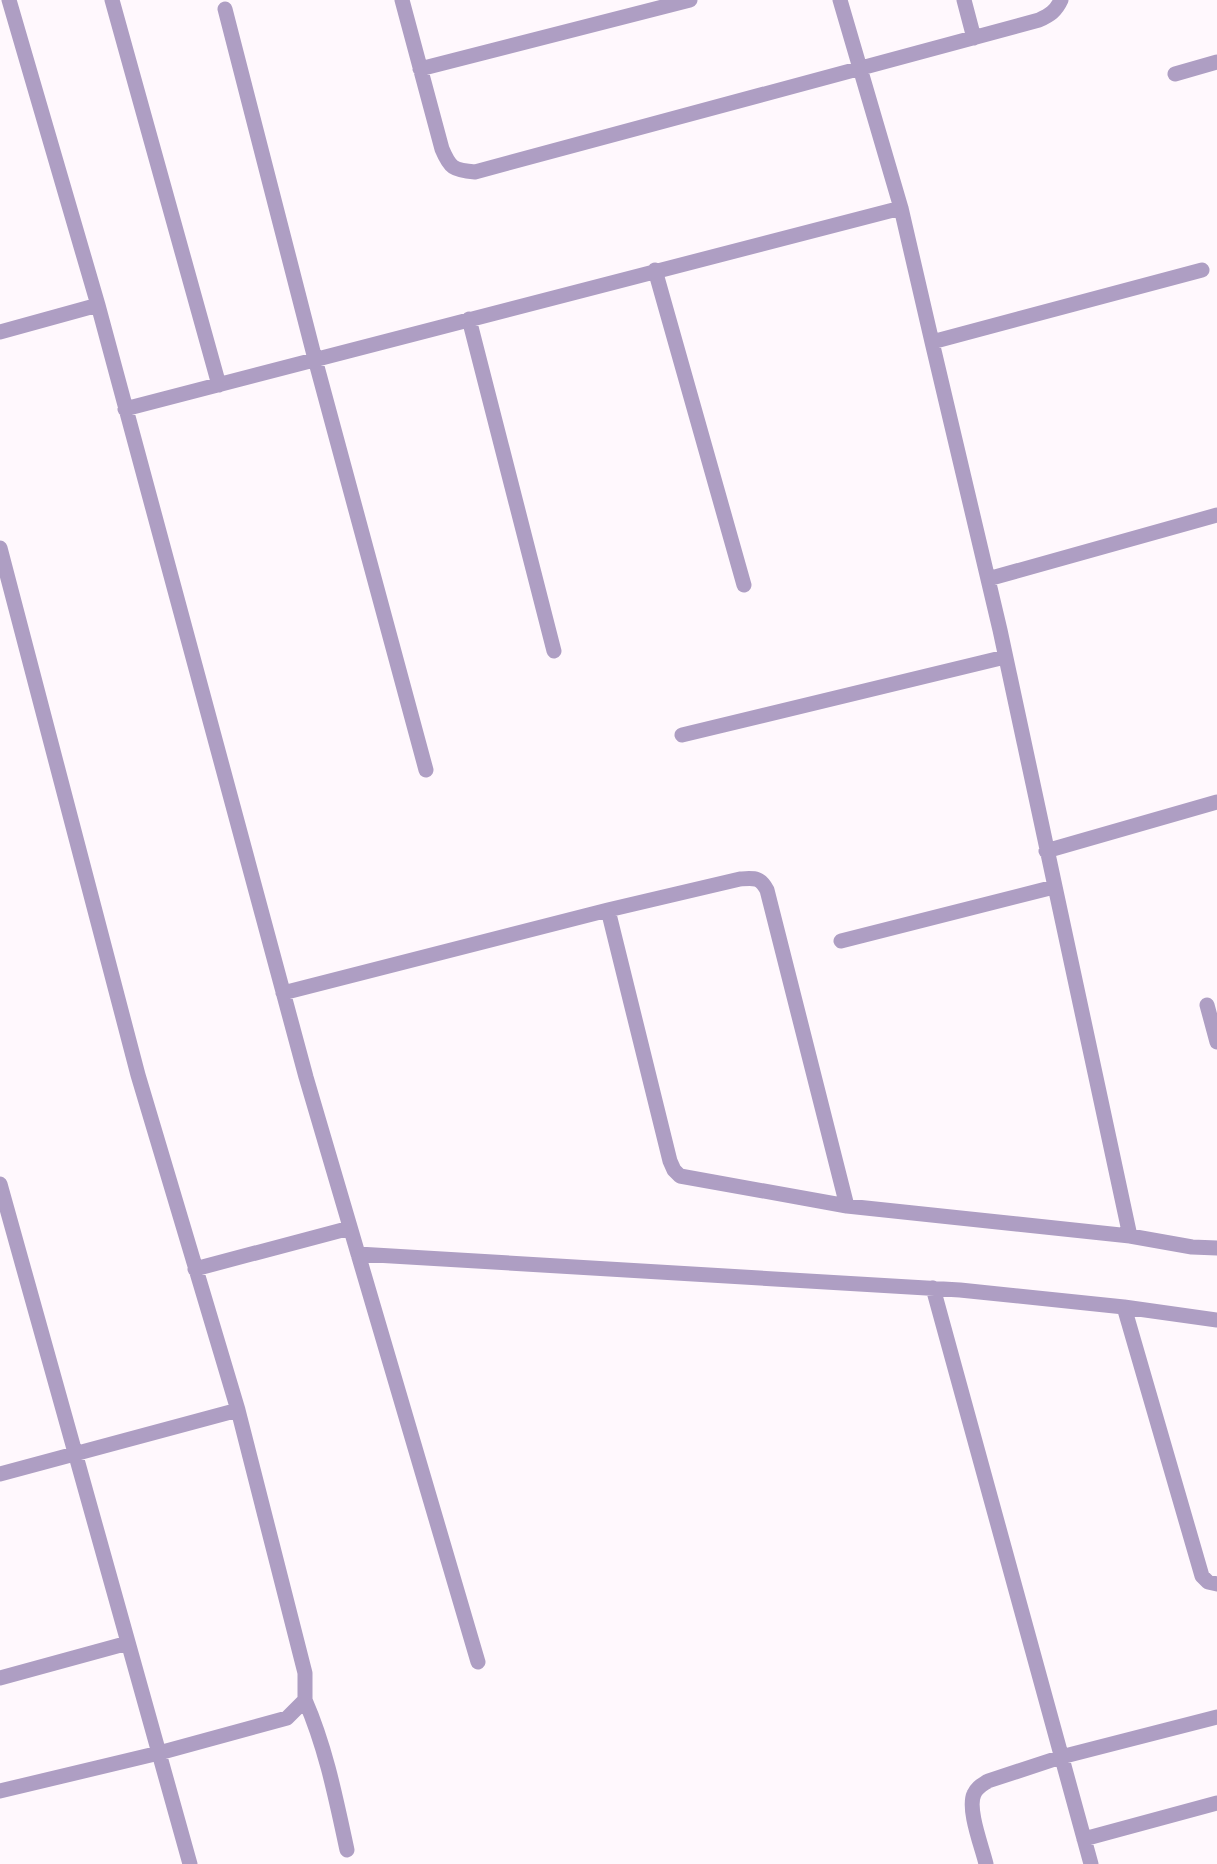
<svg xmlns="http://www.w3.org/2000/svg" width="1217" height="1864" viewBox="0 0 1217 1864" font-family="'Crimson Pro',serif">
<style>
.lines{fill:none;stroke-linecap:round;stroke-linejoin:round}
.minor{stroke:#ae9ec3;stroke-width:15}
</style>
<rect width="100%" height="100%" fill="#fff8fd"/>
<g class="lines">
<path class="minor" d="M 9,0 L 98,305 L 306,1077 L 478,1662
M 112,0 L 219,385
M 402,0 L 442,149 C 450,168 453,170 475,172 L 1039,20 C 1050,15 1056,11 1061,0
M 840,0 L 901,208 L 932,342 L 1000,630 L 1130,1236
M 964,0 L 974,38
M 225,9 L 315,359 L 426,770
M 420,69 L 690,0
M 1175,74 L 1217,62
M 655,270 L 744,585
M 469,319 L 554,651
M 0,332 L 98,305
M 932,342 L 1202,270
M 125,409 L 901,208
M 0,548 L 138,1075 L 238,1410 L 305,1673 L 305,1700 L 287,1718 L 159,1753 L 0,1791
M 988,579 L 1217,515
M 682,735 L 1005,657
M 1046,851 L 1217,802
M 608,910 L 670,1161 L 674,1170 L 680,1176 L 847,1206 L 1130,1236 L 1192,1247 L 1217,1248
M 841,941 L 1054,887
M 283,993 L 608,910 L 740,879 C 755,878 760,877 767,890 L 847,1206
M 1207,1005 L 1217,1042
M 0,1184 L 190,1864
M 358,1254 L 960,1290 L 1124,1307 L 1217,1320
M 195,1269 L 350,1228
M 933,1288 L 1091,1864
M 1124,1307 L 1202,1576 L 1208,1582 L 1217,1584
M 0,1474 L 238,1410
M 0,1678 L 128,1643
M 305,1700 C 326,1748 336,1799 347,1850
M 1084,1839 L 1217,1803
M 986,1864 C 982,1847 967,1809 974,1794 C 977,1787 982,1785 988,1781 L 1061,1757 L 1217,1717"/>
</g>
</svg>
